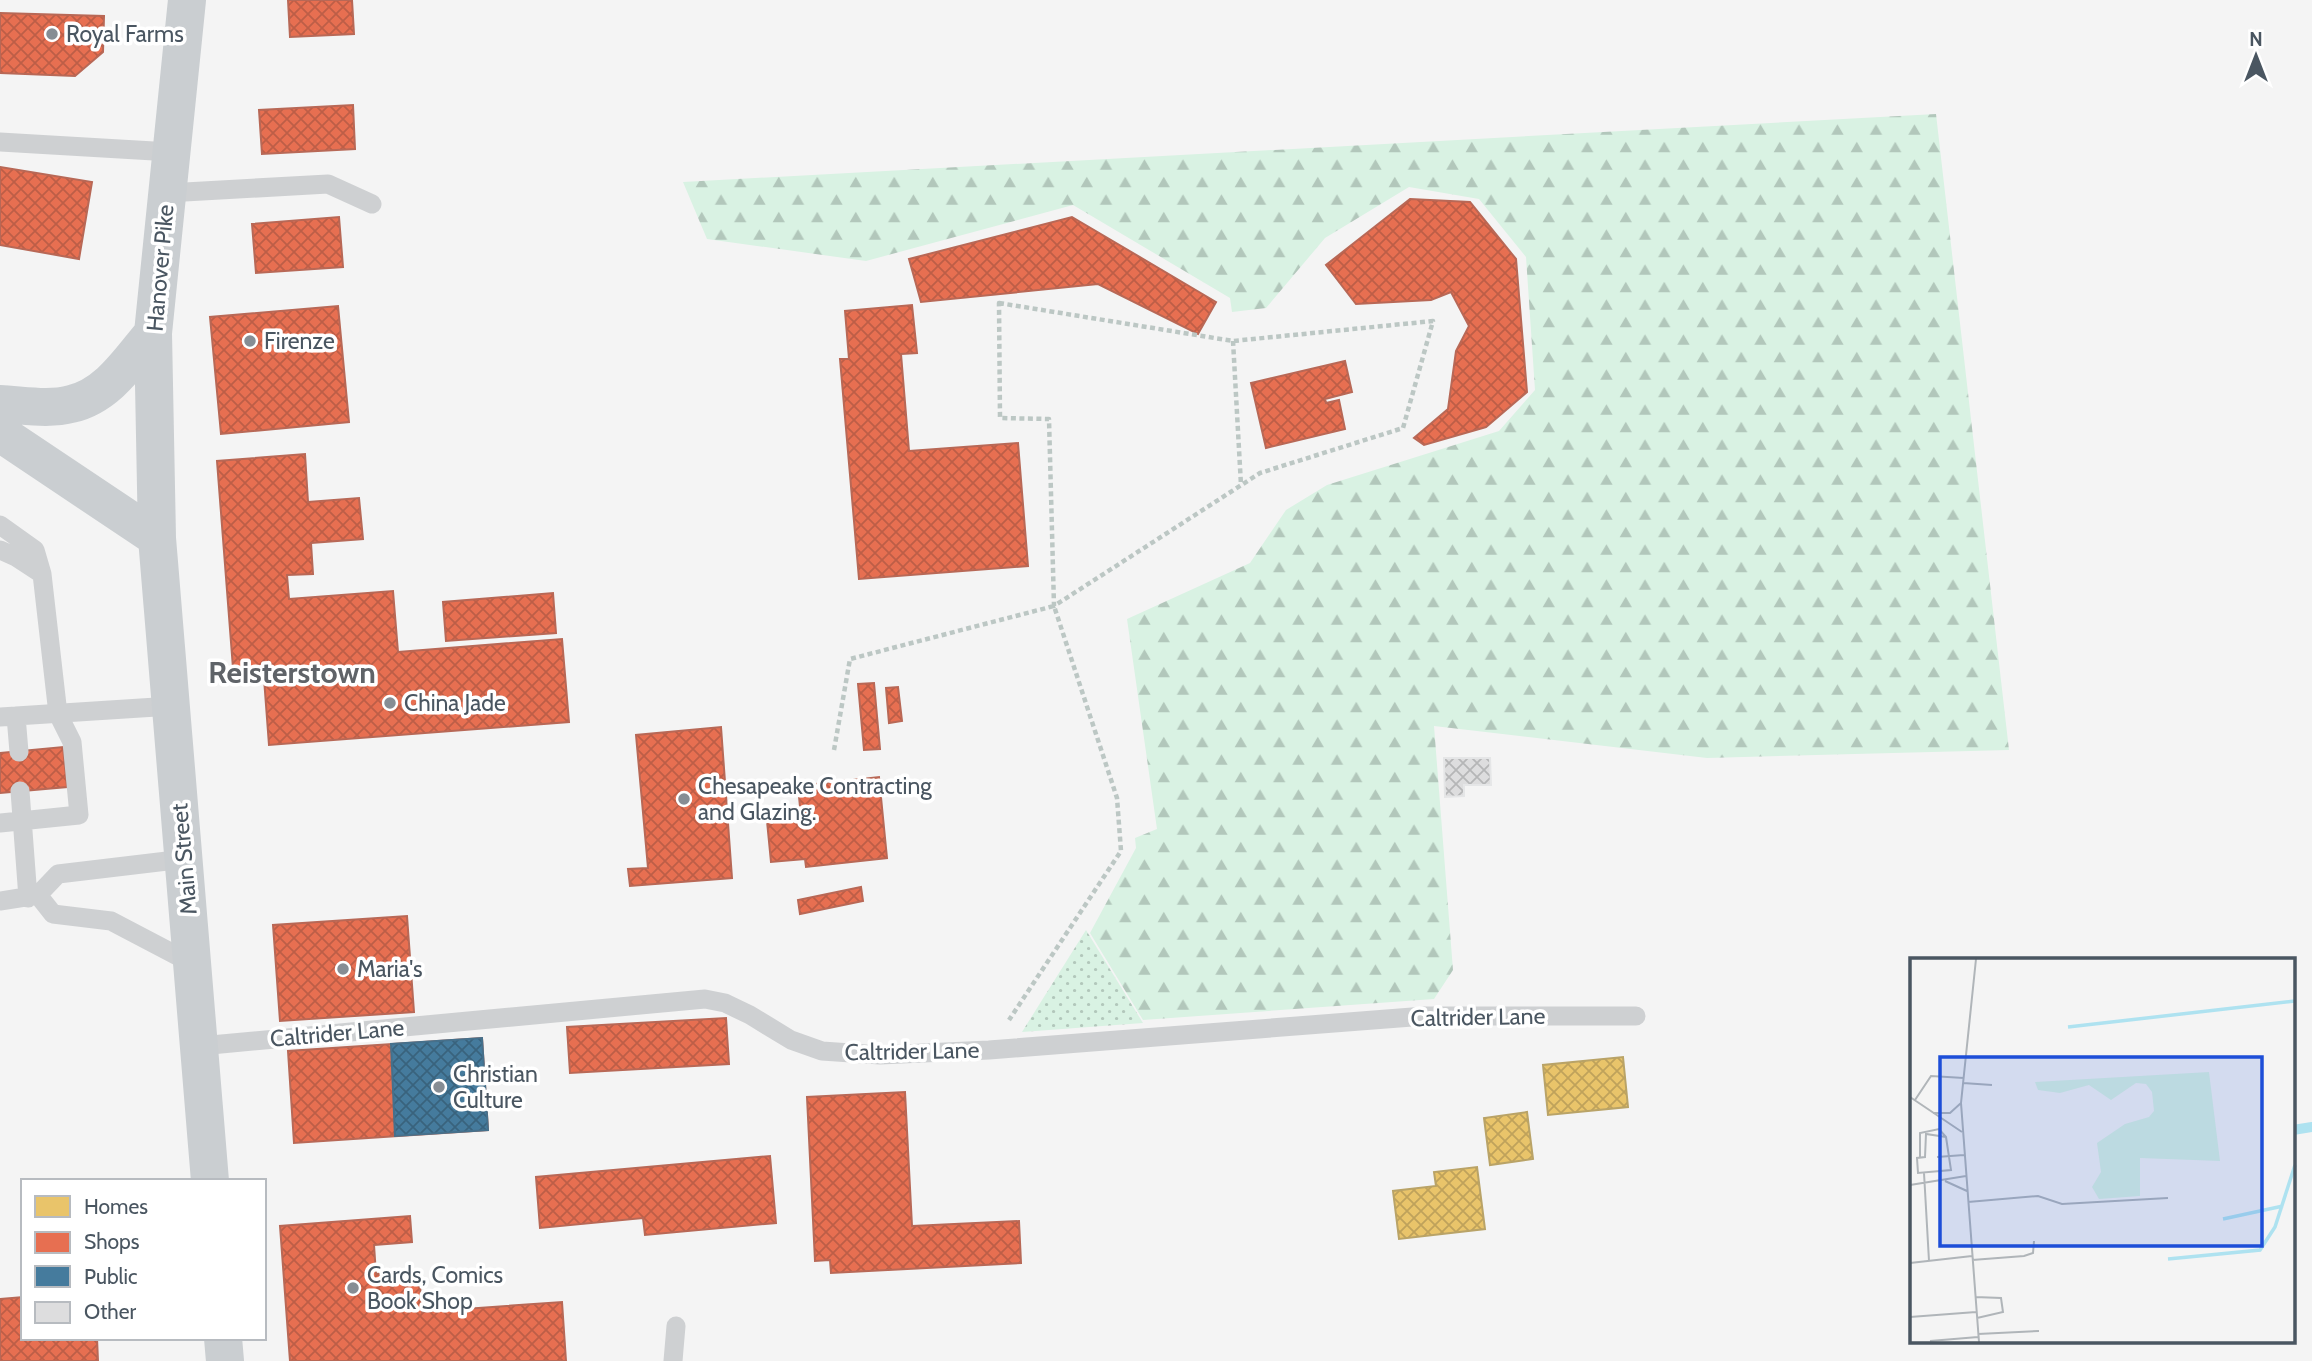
<svg xmlns="http://www.w3.org/2000/svg" width="2312" height="1361" viewBox="0 0 2312 1361" font-family="Cabin,sans-serif">
<style>
.grass{fill:url(#grass-dots)}
.forest{fill:url(#forest-firs)}
.homes{fill:url(#homes-cross-hatch);stroke:#b9a367;stroke-width:2}
.shops{fill:url(#shops-cross-hatch);stroke:#b86856;stroke-width:2}
.public{fill:url(#public-cross-hatch);stroke:#46708b;stroke-width:2}
.lines{fill:none;stroke-linecap:round;stroke-linejoin:round}
.stream{stroke:#aee2f0;stroke-width:10}
.building{fill:url(#building-cross-hatch);stroke:#e5e6e7;stroke-width:2}
.path{stroke:#bcc7c4;stroke-width:4.5;stroke-dasharray:5 3.5;stroke-linecap:butt}
.service{stroke:#ced0d2;stroke-width:19}
.primary{stroke:#caced1;stroke-width:38}
.poi-dot{fill:#868d94;stroke:#fff;stroke-width:2.5}
.labels{text-anchor:middle;stroke-width:7;stroke-linejoin:round;paint-order:stroke}
.poi-label{font-size:23px;fill:#4a5661;stroke:#fff;text-anchor:start}
.street-label{font-size:23px;fill:#4a5661;stroke:#fff}
.district-label{font-size:30px;font-weight:bold;fill:#5f6368;stroke:#fff}
.inset-river{fill:none;stroke:#aee2f0;stroke-width:3.5}
.inset-road{fill:none;stroke:#b0b5b9;stroke-width:2}
.view{fill:#1d4ed8;fill-opacity:0.15;stroke:#1d4ed8;stroke-width:3.5}
.inset-edge{fill:none;stroke:#4a5661;stroke-width:3.5}
</style>
<defs>
<pattern id="grass-dots" width="8" height="8" patternUnits="userSpaceOnUse" patternTransform="scale(1.75)"><rect width="8" height="8" fill="#d9f2e3"/><path d="M2 2h.1M6 6h.1" fill="none" stroke="#b2c7bb" stroke-width="1.8" stroke-linecap="round"/></pattern>
<pattern id="forest-firs" width="22" height="20" patternUnits="userSpaceOnUse" patternTransform="scale(1.75)"><rect width="22" height="20" fill="#d9f2e3"/><path d="M5 1l3.5 6h-7zM16 11l3.5 6h-7z" fill="#b2c7bb"/></pattern>
<pattern id="homes-cross-hatch" width="8" height="8" patternUnits="userSpaceOnUse" patternTransform="scale(1.75)"><rect width="8" height="8" fill="#e9c46a"/><path d="M0 0l8 8M0 8l8-8" fill="none" stroke="#bfa25b"/></pattern>
<pattern id="shops-cross-hatch" width="8" height="8" patternUnits="userSpaceOnUse" patternTransform="scale(1.75)"><rect width="8" height="8" fill="#e76f51"/><path d="M0 0l8 8M0 8l8-8" fill="none" stroke="#bd5e47"/></pattern>
<pattern id="public-cross-hatch" width="8" height="8" patternUnits="userSpaceOnUse" patternTransform="scale(1.75)"><rect width="8" height="8" fill="#457b9d"/><path d="M0 0l8 8M0 8l8-8" fill="none" stroke="#39637d"/></pattern>
<pattern id="building-cross-hatch" width="8" height="8" patternUnits="userSpaceOnUse" patternTransform="scale(1.75)"><rect width="8" height="8" fill="#ddddde"/><path d="M0 0l8 8M0 8l8-8" fill="none" stroke="#b5b6b7"/></pattern>
</defs>
<rect width="100%" height="100%" fill="#f4f4f4"/>
<path class="grass" d="M 1086,930 L 1143,1023 L 1022,1032 Z"/>
<path class="forest" d="M 1936,114 L 2009,750 L 1707,758 L 1434,726 L 1453,970 L 1434,999 L 1143,1020 L 1090,933 L 1136,848 L 1135,838 L 1157,829 L 1127,619 L 1250,563 L 1286,510 L 1327,485 L 1499,431 L 1535,390 L 1526,257 L 1479,199 L 1409,187 L 1325,238 L 1266,308 L 1232,312 L 1230,298 L 1073,205 L 866,261 L 707,239 L 683,182 Z"/>
<path class="homes" d="M 1623,1057 L 1628,1107 L 1548,1115 L 1543,1065 Z
M 1527,1112 L 1533,1159 L 1490,1165 L 1484,1118 Z
M 1477,1167 L 1485,1229 L 1399,1239 L 1393,1191 L 1436,1186 L 1434,1172 Z"/>
<path class="shops" d="M 288,0 L 352,0 L 354,34 L 290,37 Z
M 0,13 L 104,16 L 103,52 L 75,76 L 0,73 Z
M 353,105 L 355,149 L 262,154 L 259,110 Z
M 0,167 L 92,182 L 79,259 L 0,245 Z
M 1410,199 L 1470,202 L 1516,259 L 1527,392 L 1486,427 L 1424,445 L 1414,438 L 1448,409 L 1456,351 L 1469,326 L 1451,292 L 1431,300 L 1356,304 L 1326,265 Z
M 339,217 L 343,267 L 256,273 L 252,224 Z
M 1072,217 L 1216,302 L 1198,334 L 1098,284 L 921,302 L 909,259 Z
M 912,305 L 917,353 L 901,354 L 909,451 L 1018,443 L 1028,566 L 859,579 L 840,359 L 849,359 L 845,311 Z
M 338,306 L 349,422 L 221,434 L 210,317 Z
M 1345,361 L 1352,392 L 1325,399 L 1326,403 L 1339,400 L 1345,429 L 1266,448 L 1251,383 Z
M 305,454 L 308,502 L 359,498 L 363,539 L 311,543 L 313,574 L 287,575 L 289,599 L 393,591 L 398,652 L 562,639 L 569,722 L 269,745 L 263,665 L 233,668 L 217,461 Z
M 553,593 L 556,633 L 446,641 L 443,602 Z
M 874,683 L 880,749 L 864,750 L 858,684 Z
M 898,687 L 902,721 L 889,723 L 886,688 Z
M 721,727 L 732,878 L 630,886 L 628,869 L 648,868 L 636,735 Z
M 63,747 L 67,787 L 0,793 L 0,753 Z
M 879,777 L 887,858 L 806,867 L 805,859 L 771,862 L 766,811 L 800,807 L 798,786 Z
M 861,887 L 863,901 L 800,914 L 798,900 Z
M 407,916 L 414,1012 L 280,1021 L 273,925 Z
M 726,1018 L 729,1064 L 570,1073 L 567,1027 Z
M 482,1038 L 488,1130 L 294,1143 L 288,1051 Z
M 905,1092 L 912,1226 L 1019,1221 L 1021,1263 L 831,1273 L 830,1260 L 815,1261 L 807,1097 Z
M 770,1156 L 776,1223 L 645,1235 L 643,1218 L 540,1228 L 536,1177 Z
M 410,1216 L 412,1242 L 374,1245 L 376,1274 L 419,1271 L 422,1312 L 562,1302 L 566,1361 L 290,1361 L 280,1226 Z
M 23,1297 L 23,1338 L 97,1338 L 98,1361 L 0,1361 L 0,1299 Z"/>
<path class="public" d="M 482,1038 L 488,1130 L 395,1136 L 391,1044 Z"/>
<g class="lines">
<path class="stream" d="M 2293,1130 L 2312,1127"/>
</g>
<path class="building" d="M 1444,758 L 1490,758 L 1491,785 L 1464,785 L 1464,796 L 1445,797 Z"/>
<g class="lines">
<path class="path" d="M 999,303 L 1233,341 L 1433,321 L 1403,428 L 1260,473 L 1054,606 L 1049,419 L 1000,418 Z
M 1233,341 L 1241,485
M 834,750 L 850,659 L 1054,606 L 1117,798 L 1121,851 L 1009,1020"/>
<path class="service" d="M 0,142 L 171,152
M 167,193 L 328,184 L 372,204
M 0,525 L 35,550 L 42,574 L 58,714 L 72,742 L 79,815 L 0,823
M 0,550 L 16,557 L 42,574
M 16,716 L 19,752
M 0,717 L 172,706
M 20,791 L 28,898
M 38,895 L 53,914 L 111,921 L 193,964
M 0,901 L 38,895 L 58,874 L 184,859
M 200,1046 L 705,999 L 725,1003 L 750,1015 L 791,1040 L 822,1051 L 880,1055 L 989,1050 L 1425,1016 L 1636,1016
M 673,1361 L 676,1326"/>
<path class="primary" d="M 187,0 L 153,333 L 157,538 L 210,1181
M 0,404 C 23,405 49,410 71,404 C 108,396 130,360 153,333
M 0,433 L 157,538
M 223,1338 L 225,1361"/>
</g>
<g class="poi-dot">
<circle cx="52" cy="34" r="7"/>
<circle cx="250" cy="341" r="7"/>
<circle cx="390" cy="703" r="7"/>
<circle cx="684" cy="799" r="7"/>
<circle cx="343" cy="969" r="7"/>
<circle cx="439" cy="1087" r="7"/>
<circle cx="353" cy="1288" r="7"/>
</g>
<g class="labels">
<g class="poi-label">
<text x="66" y="42">Royal Farms</text>
<text x="264" y="349">Firenze</text>
<text x="404" y="711">China Jade</text>
<text x="698" y="794">Chesapeake Contracting<tspan x="698" dy="26">and Glazing.</tspan></text>
<text x="357" y="977">Maria's</text>
<text x="453" y="1082">Christian<tspan x="453" dy="26">Culture</tspan></text>
<text x="367" y="1283">Cards, Comics<tspan x="367" dy="26">Book Shop</tspan></text>
</g>
<g class="street-label">
<text transform="translate(160 268) rotate(-85)" y="8">Hanover Pike</text>
<text transform="translate(184 859) rotate(-95)" y="8">Main Street</text>
<text transform="translate(1478 1017) rotate(-1)" y="8">Caltrider Lane</text>
<text transform="translate(337 1033) rotate(-5)" y="8">Caltrider Lane</text>
<text transform="translate(912 1051) rotate(-1)" y="8">Caltrider Lane</text>
</g>
<g class="district-label">
<text x="292" y="683">Reisterstown</text>
</g>
</g>
<g transform="translate(1910 958)">
<rect width="385" height="385" fill="#f4f4f4"/>
<path d="M 299,114 L 310,203 L 230,200 L 230,238 L 189,241 L 182,229 L 191,214 L 187,185 L 215,166 L 239,159 L 244,153 L 242,134 L 236,126 L 226,125 L 201,142 L 179,127 L 150,135 L 128,132 L 125,124 Z" fill="#d9f2e3"/>
<path class="inset-river" d="M 158,69 L 385,43M 313,261 L 373,248M 258,301 L 350,292 L 365,269 L 385,207"/>
<path class="inset-road" d="M 66,1 L 51,145 L 69,384M 53,125 L 82,127M 0,139 L 52,174M 5,142 L 21,118 L 54,120M 23,155 L 40,155 L 51,145M 27,199 L 54,197M 10,200 L 10,175 L 29,171 L 36,179 L 41,212 L 8,215 L 7,200 L 15,199 L 16,176 L 36,179M 14,215 L 19,303M 35,223 L 57,233M 0,227 L 56,218M 58,244 L 128,238 L 152,246 L 258,240M 62,302 L 114,298 L 123,295 L 124,283M 0,305 L 62,298M 65,339 L 91,340 L 93,354 L 67,360M 0,359 L 66,354M 68,376 L 129,373M 20,383 L 68,379"/>
<path class="view" d="M 30,99 L 352,99 L 352,288 L 30,288 Z"/>
<rect width="385" height="385" class="inset-edge"/>
</g>
<rect x="21" y="1179" width="245" height="161" fill="#ffffff" stroke="#b7bbc0" stroke-width="2"/>
<rect x="35" y="1196" width="35" height="21" fill="#e9c46a" stroke="#b7bbc0" stroke-width="2"/>
<text x="84" y="1214" font-size="21" fill="#4a5661">Homes</text>
<rect x="35" y="1232" width="35" height="21" fill="#e76f51" stroke="#b7bbc0" stroke-width="2"/>
<text x="84" y="1249" font-size="21" fill="#4a5661">Shops</text>
<rect x="35" y="1266" width="35" height="21" fill="#457b9d" stroke="#b7bbc0" stroke-width="2"/>
<text x="84" y="1284" font-size="21" fill="#4a5661">Public</text>
<rect x="35" y="1302" width="35" height="21" fill="#ddddde" stroke="#b7bbc0" stroke-width="2"/>
<text x="84" y="1319" font-size="21" fill="#4a5661">Other</text>
<g transform="translate(2256 56)" stroke="#ffffff" stroke-width="5" paint-order="stroke">
<path d="M0-5L12 26L0 18L-12 26Z" fill="#4a5661"/>
<text y="-10" font-size="19" font-weight="bold" text-anchor="middle" fill="#4a5661">N</text>
</g>
</svg>
